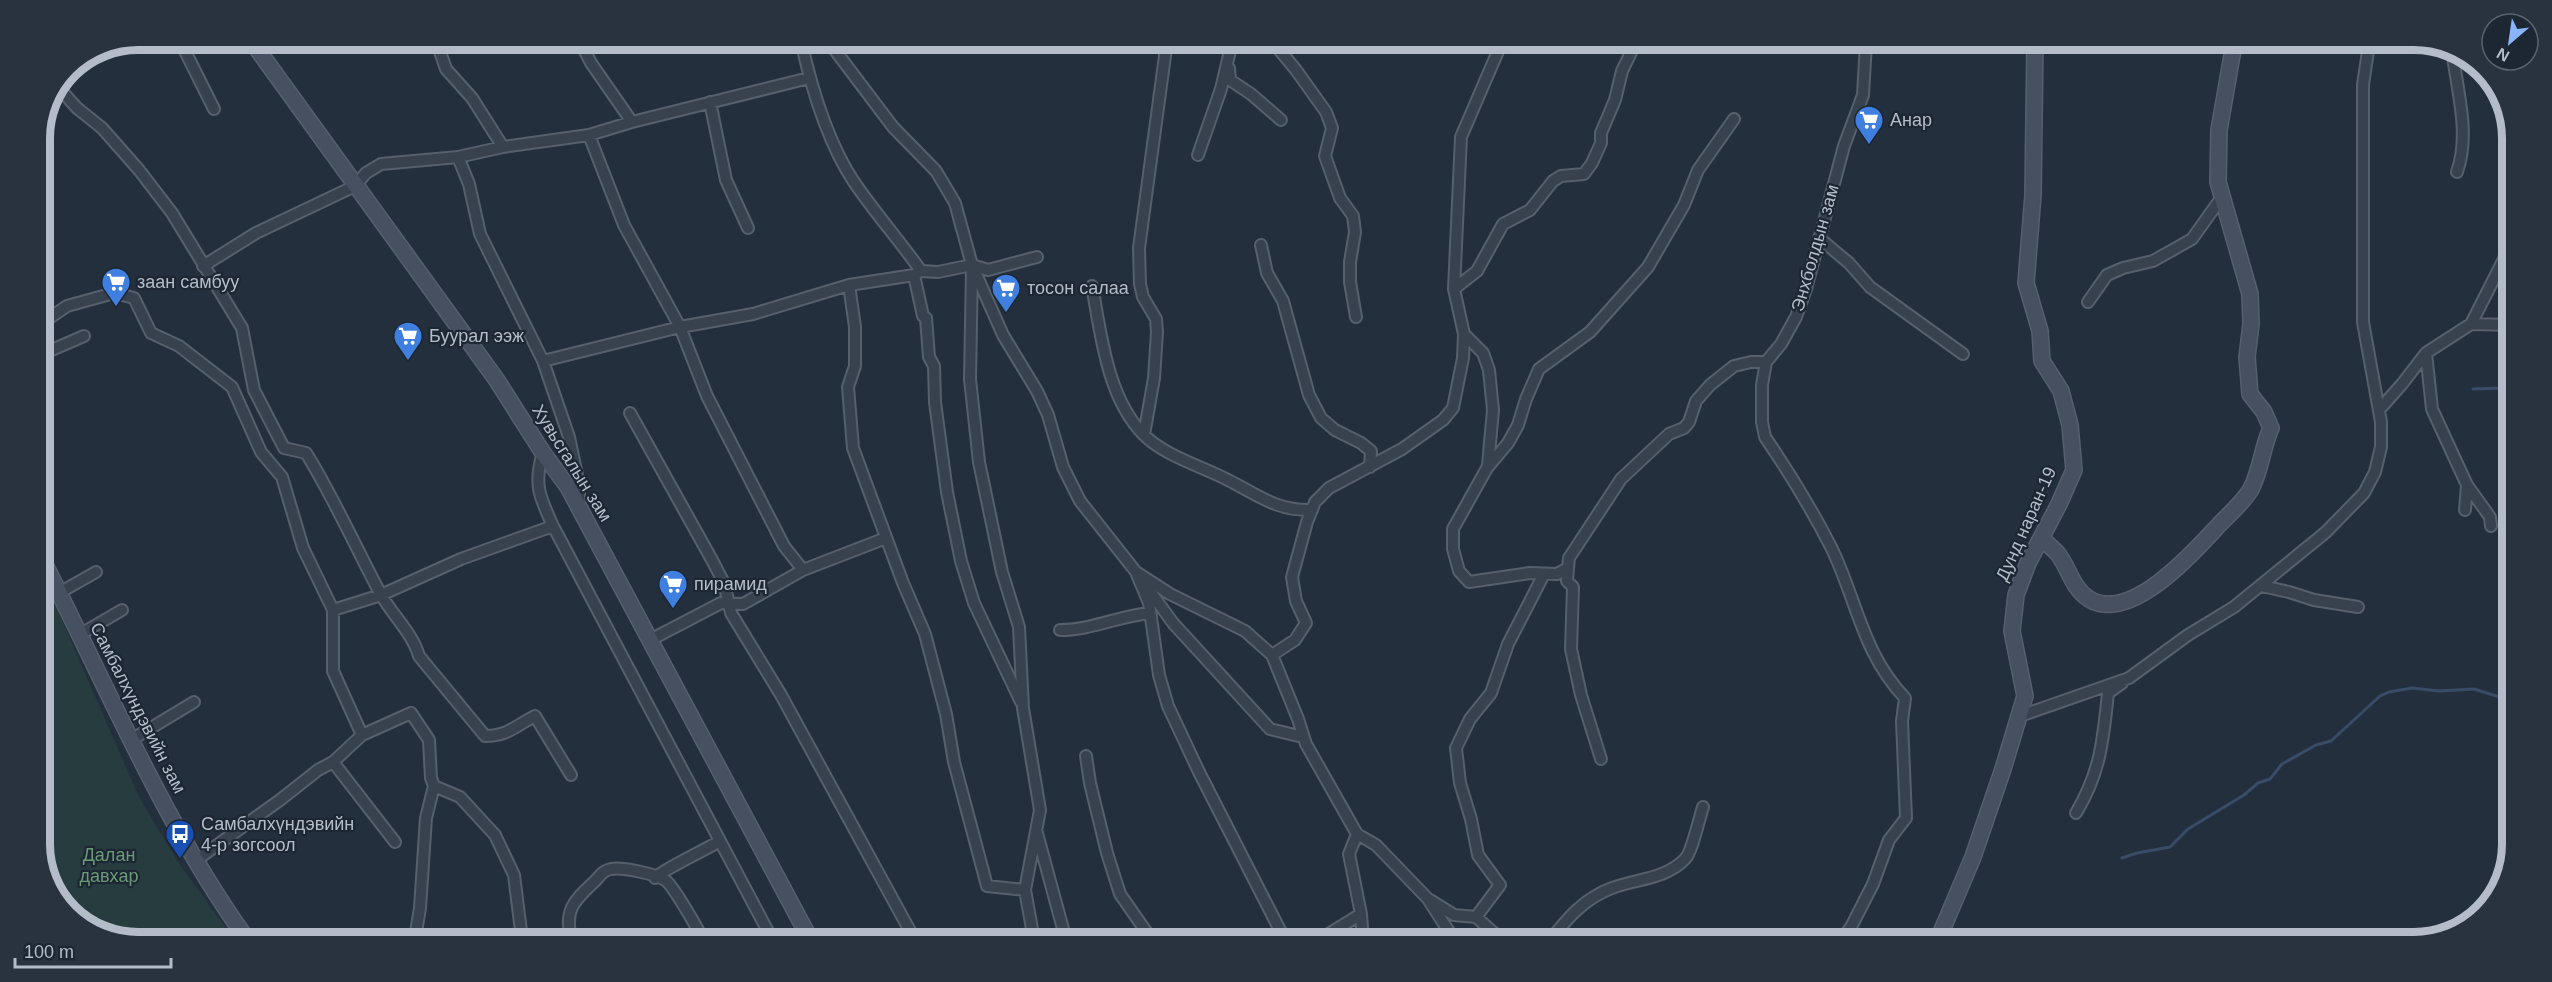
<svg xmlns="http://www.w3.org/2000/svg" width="2552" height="982" viewBox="0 0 2552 982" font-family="Arial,sans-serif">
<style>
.green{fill:#263c3f}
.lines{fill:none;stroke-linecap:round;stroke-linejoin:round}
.stream{stroke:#394c67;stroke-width:3}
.street-casing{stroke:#565f6c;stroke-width:14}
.secondary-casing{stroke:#565f6c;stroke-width:18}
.street{stroke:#38414e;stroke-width:10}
.secondary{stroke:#465061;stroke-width:15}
.labels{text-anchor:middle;stroke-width:4.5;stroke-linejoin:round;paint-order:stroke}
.poi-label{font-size:18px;fill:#b4bcc9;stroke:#1d2633;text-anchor:start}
.street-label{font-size:18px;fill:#b4bcc9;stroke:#1d2633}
.park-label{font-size:18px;fill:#6b9a76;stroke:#1d2633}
.rim{fill:none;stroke:#b4bcc9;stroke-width:8}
</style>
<rect width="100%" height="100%" fill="#242f3e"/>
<path class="green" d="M 39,583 L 57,609 L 139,797 L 178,862 L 233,938 L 106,938 L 59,904 L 39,851 Z"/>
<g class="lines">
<path class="stream" d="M 2473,389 L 2501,388 L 2511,391
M 2122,858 L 2137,853 L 2170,847 L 2188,829 L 2244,795 L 2258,783 L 2270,779 L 2282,764 L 2316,745 L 2331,741 L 2380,696 L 2389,692 L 2412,688 L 2439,691 L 2474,689 L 2509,700"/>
<g class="street-casing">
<path id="street" d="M 179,39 L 214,109
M 436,40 L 446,69 L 472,98 L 503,147
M 579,40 L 591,63 L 632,122
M 801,41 C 811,86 828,143 854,182 C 875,213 900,241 921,271
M 828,41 L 893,127 L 936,171 L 955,203 L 972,265 L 1003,335 L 1037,391 L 1048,415 L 1063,467 L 1080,501 L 1136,572 L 1170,594 L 1245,631 L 1272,655 L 1298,719 L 1306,744 L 1357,834 L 1376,845 L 1428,899 L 1455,941
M 1273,42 L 1296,70 L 1326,112 L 1332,128 L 1325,156 L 1340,198 L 1353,216 L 1355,232 L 1350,262 L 1350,282 L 1356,317
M 1471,42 L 1475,45 L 1502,43
M 2452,48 C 2456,88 2471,132 2457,172
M 1229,68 L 1230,80 L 1251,94 L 1281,120
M 59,88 L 77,108 L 102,128 L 139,170 L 172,213 L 242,328 L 254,390 L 284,448 L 306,453 C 334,498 355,546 380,593 C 392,615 412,632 419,656 L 485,736 C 508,736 515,726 535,716 L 571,775
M 710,102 L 726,180 L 748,228
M 1734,119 L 1698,170 L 1684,205 L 1648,267 L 1590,332 L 1539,369 L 1526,399 L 1518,425 L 1508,443 L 1487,468 L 1453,529 L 1453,549 L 1459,571 L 1469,582 L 1530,573 L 1557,574 L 1568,568 L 1569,558 L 1621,479 L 1669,434 L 1684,428 L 1689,422 L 1696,401 L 1710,385 L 1734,366 L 1751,362 L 1766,362
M 589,135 L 624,225 L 680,327 L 707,396 L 784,546 L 803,570 L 886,538
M 1198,155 L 1221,89 L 1232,42
M 458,157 L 469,184 L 480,234 L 543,361 L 569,437 L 578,480 L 580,506
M 1819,238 L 1849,263 L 1870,287 L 1963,354
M 1261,245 L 1267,273 L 1283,301 L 1309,395 L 1321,418 L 1335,430 L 1361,443 L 1371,451 L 1370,467
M 203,266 L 256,233 L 355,186 L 366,173 L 381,164 L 458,157 L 503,147 L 589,135 L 632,122 L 809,78
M 972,269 L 970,379 L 979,462 L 1002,572 L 1019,627 L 1023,708 L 1040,810 L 1025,890 L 1034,940
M 914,275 L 923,316 L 926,318 L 929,357 L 934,366 L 935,402 L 947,492 L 961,561 L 974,603 L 1021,702
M 849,285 L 855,327 L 855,366 L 848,387 L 853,448 L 903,583 L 925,634 L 946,714 L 954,762 L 987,886 L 1025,890
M 1092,286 C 1101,334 1107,398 1144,435 C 1165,456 1201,466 1228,480 C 1258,495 1276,511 1312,510
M 1454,289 L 1477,271 L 1503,224 L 1530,210 L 1553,181 L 1561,176 L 1584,174 L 1592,163 L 1601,143 L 1601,133 L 1615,100 L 1622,71 L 1636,42
M 2088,302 L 2107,275 L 2123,268 L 2153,261 L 2192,239 L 2222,197
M 2471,324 L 2504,259 L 2512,230
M 39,331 L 48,319 L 67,306 L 114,293 L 134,298 L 151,333 L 179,346 L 232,387 L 261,452 L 282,477 L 303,548 L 333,610 L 333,671 L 362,735
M 1464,334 L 1483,353 L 1489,370 L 1493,410 L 1488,465
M 39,351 L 40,355 L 84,336
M 2426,353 L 2432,409 L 2467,485 L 2465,510
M 543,361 L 680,327 L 753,314 L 849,285 L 914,275 L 921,271 L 938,272 L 972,265 L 988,270 L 1037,257
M 2379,410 L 2402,384 L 2426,353 L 2471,324 L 2511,325
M 630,413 L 712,560 L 724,583 L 731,613 L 781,695 L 915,940
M 1144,435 L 1154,378 L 1157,332 L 1156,319 L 1143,297 L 1140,284 L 1139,248 L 1167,41
M 2467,485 L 2490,517 L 2491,526
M 553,526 L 772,939
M 1568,568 L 1567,581 L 1573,587 L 1571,649 L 1581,695 L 1601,759
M 2262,586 L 2289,592 L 2314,600 L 2358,607
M 59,593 L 96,572
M 333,610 L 381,595 L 461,559 L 553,526 C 540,498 533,484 543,453
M 1060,630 C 1091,630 1119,616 1150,613
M 79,635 L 122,610
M 650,640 L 721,603 L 743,604 L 803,570
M 1272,655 L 1295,640 L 1306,623 L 1296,601 L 1292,577 L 1307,522 L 1315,502 L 1329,488 L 1402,449 L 1443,420 L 1453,408 L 1463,358 L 1464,334 L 1454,289 L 1461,137 L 1502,42
M 2020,716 L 2129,678 L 2188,635 L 2234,607 L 2326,532 L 2364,493 L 2375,472 L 2381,447 L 2381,422 L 2363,322 L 2363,85 L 2369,44
M 131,740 L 194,702
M 1086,756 L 1090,783 L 1107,853 L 1120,894 L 1152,940
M 333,762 L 395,842
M 434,786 L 460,797 L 495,835 L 514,875 L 522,939
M 2076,813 C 2101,771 2103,740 2108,693 L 2122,683
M 1037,833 L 1066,940
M 1357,834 L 1349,854 L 1361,914 L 1363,941
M 195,861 L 280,800 L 318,770 L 333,762 L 362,735 L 411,713 L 429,740 L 431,778 L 434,786 L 426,818 L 420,908 L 415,938
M 655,878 C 662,870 707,849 720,841
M 1430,900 L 1454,915 L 1476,917 L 1503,941
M 1476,917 L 1500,885 L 1478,855 L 1471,819 L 1460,783 L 1456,748 L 1470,719 L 1491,693 L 1508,644 L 1544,574
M 571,939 C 564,910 574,901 593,883 C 600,877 601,871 611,869 C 623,867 655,874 665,880 C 672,884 699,930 702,939
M 1285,940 L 1199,772 L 1168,706 L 1159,675 L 1149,603 L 1136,572 L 1173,623 L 1270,729 L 1303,737
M 1319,940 L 1361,914
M 1550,941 C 1567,918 1585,898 1612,888 C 1636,879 1666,879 1685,859 C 1692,852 1699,819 1703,807
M 1777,942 C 1787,935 1796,935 1806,942
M 1840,942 L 1851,927 L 1873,884 L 1889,840 L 1906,818 L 1902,721 L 1905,698 C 1862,653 1857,600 1831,547 C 1812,510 1789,472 1765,437 L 1762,422 L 1762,385 L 1766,362 L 1781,344 L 1796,317 L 1806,289 L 1844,146 L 1863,95 L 1866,43"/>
</g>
<g class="secondary-casing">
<path id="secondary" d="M 250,39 L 496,379 L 543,453 L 568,487 L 810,939
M 2041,538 C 2046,543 2053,548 2058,554 C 2069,568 2072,588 2089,599 C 2130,624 2193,553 2217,527 C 2228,515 2243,503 2251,489 C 2261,470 2262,448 2271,428 L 2264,412 L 2250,394 L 2247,357 L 2251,324 L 2250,294 L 2218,182 L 2219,130 L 2234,44
M 39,553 C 106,683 161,819 246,938
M 1937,942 L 1973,857 L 2003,769 L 2025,696 L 2012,631 L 2016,595 L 2028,563 L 2059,504 L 2074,470 L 2070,425 L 2061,391 L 2042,361 L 2040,331 L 2026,283 L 2033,195 L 2035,43"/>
</g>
<use href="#street" class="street"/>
<use href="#secondary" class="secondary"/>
</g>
<defs>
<g id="supermarket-pin" transform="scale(1.5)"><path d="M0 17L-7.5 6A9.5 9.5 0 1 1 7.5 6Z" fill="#3f7fe0" stroke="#1d2633"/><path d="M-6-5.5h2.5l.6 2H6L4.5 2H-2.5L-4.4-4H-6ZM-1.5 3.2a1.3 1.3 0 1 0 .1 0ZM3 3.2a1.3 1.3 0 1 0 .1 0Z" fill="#fff"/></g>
<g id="bus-pin" transform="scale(1.5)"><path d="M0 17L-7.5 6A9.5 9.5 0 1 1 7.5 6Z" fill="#1a4fb4" stroke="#1d2633"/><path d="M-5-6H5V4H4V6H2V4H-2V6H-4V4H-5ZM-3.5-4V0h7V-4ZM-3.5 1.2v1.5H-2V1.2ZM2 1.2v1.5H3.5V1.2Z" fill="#fff"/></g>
</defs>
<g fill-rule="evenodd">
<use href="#supermarket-pin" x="1869" y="120"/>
<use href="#supermarket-pin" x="116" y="282"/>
<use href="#supermarket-pin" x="1006" y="288"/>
<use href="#supermarket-pin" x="408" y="336"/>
<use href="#supermarket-pin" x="673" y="584"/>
<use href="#bus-pin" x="180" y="834"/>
</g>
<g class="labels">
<g class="poi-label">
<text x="1890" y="126">Анар</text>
<text x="137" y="288">заан самбуу</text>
<text x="1027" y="294">тосон салаа</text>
<text x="429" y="342">Буурал ээж</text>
<text x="694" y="590">пирамид</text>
<text x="201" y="830">Самбалхүндэвийн<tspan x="201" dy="21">4-р зогсоол</tspan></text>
</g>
<g class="street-label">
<text transform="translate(1815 248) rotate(-74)" y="6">Энхболдын зам</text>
<text transform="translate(572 463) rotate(58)" y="6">Хувьсгалын зам</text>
<text transform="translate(2026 524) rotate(-66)" y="6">Дунд наран-19</text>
<text transform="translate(138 708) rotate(63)" y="6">Самбалхүндэвийн зам</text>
</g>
<g class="park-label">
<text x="109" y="861">Далан<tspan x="109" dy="21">давхар</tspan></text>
</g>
</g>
<path d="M0 0H2552V982H0ZM138 50H2414A88 88 0 0 1 2502 138V844A88 88 0 0 1 2414 932H138A88 88 0 0 1 50 844V138A88 88 0 0 1 138 50Z" fill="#29323f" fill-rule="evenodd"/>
<path class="rim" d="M138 50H2414A88 88 0 0 1 2502 138V844A88 88 0 0 1 2414 932H138A88 88 0 0 1 50 844V138A88 88 0 0 1 138 50Z"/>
<g transform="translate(2510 42) rotate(209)"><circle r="28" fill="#1d2633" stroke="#59626f" stroke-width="1.5"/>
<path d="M0-4.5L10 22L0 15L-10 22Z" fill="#8ab4f8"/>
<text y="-9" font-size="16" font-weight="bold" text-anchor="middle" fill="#b4bcc9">N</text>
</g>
<path d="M15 958v9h156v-9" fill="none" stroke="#b4bcc9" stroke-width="3"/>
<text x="24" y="958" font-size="18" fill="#b4bcc9" stroke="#1d2633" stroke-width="4.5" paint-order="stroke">100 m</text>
</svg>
